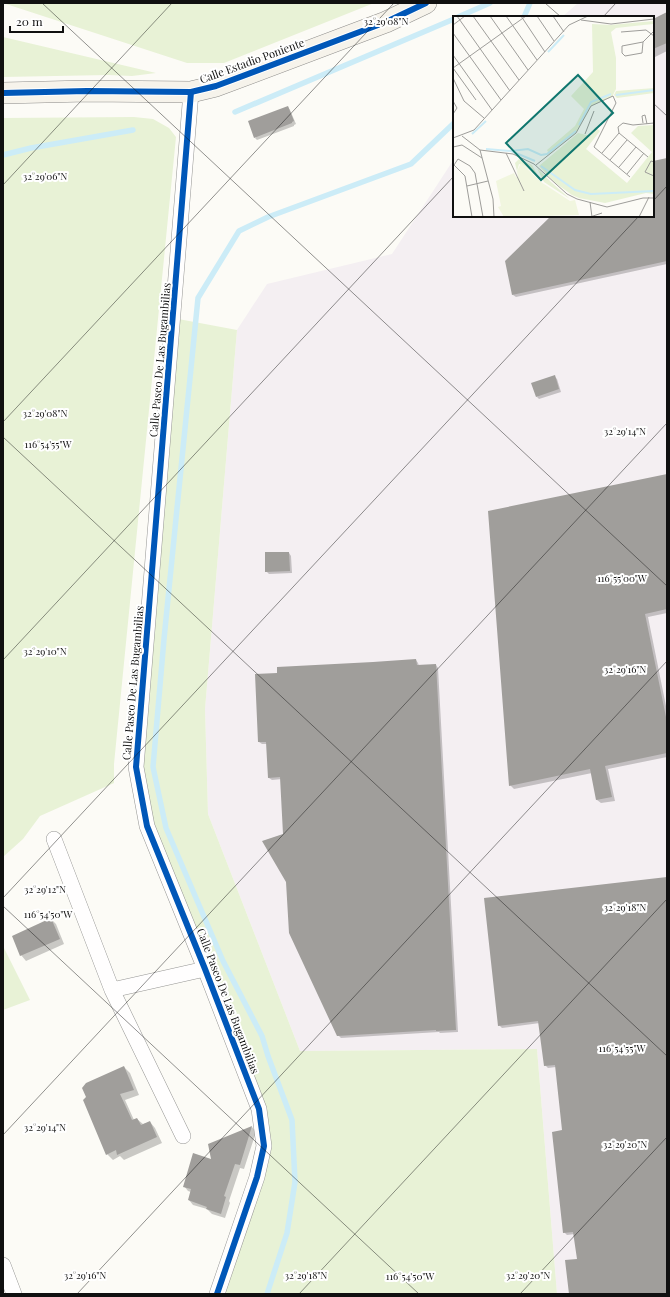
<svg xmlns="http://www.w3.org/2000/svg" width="670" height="1297" viewBox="0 0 670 1297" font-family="'Playfair Display',serif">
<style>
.industrial{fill:#f4eff2}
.green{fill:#e8f2d6}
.shadow{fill:#0003}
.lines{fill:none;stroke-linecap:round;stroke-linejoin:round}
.stream{stroke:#ccecf7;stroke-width:5.5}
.building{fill:#a09e9b}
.street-casing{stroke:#969694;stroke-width:16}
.secondary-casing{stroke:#8d8c8a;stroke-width:22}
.street{stroke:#fffefe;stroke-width:15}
.secondary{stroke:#f6f3eb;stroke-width:21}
.cycleway-casing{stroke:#fff;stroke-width:8}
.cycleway{stroke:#0057b8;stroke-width:6}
.ticks{fill:none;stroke:#101010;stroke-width:1;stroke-opacity:0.45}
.labels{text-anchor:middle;stroke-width:4;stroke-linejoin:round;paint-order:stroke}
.street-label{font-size:11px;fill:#101010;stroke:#fff}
.inset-river{fill:none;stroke:#ccecf7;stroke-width:2}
.inset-road{fill:none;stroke:#9e9d9a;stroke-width:1}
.view{fill:#0f766e;fill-opacity:0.15;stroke:#0f766e;stroke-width:2}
.inset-edge{fill:none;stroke:#101010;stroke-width:2}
.ticks-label{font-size:10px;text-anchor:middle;fill:#101010;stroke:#fff;stroke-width:4;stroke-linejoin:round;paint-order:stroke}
</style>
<rect width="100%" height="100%" fill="#fcfbf6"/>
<path class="industrial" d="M 578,3 L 667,3 L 667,1294 L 557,1294 L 537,1049 L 300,1051 L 208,814 L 205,709 L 237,330 L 267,284 L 392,254 L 454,159 L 454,216 L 653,216 L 653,17 L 562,17 Z"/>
<path class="green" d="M 3,3 L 53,4 L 374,3 L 224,63 L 187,63 Z
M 3,37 L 156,73 L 132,76 L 108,75 L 3,77 Z
M 134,117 L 153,119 L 169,128 L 176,137 L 114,764 L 114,783 L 40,816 L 23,839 L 3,857 L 3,118 Z
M 173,318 L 237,330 L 205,709 L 208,814 L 300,1051 L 537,1049 L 557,1294 L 217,1294 L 264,1146 L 259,1109 L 147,826 L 136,767 Z
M 3,946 L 30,1000 L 3,1010 Z"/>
<path class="shadow" d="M 667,14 L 667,51 L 653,58 L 653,21 Z
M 288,107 L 290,110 L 296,124 L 294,125 L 294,126 L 257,140 L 255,138 Z
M 667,159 L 667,264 L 516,297 L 513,295 L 552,216 L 653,216 L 653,162 Z
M 555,377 L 557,379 L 561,392 L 539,399 L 537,397 Z
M 667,475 L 667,613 L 648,617 L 667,711 L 667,757 L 608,769 L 615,801 L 601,803 L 597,800 L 592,773 L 514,789 L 510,785 Z
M 289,553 L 291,556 L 292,573 L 269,574 L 266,571 Z
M 416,660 L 418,663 L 419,666 L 436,665 L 438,668 L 458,1032 L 440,1033 L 439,1032 L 341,1038 L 338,1035 L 284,834 L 282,779 L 272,780 L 269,778 L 267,744 L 262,744 L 259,742 L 279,674 Z
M 667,878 L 667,1294 L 570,1294 L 578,1260 L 575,1234 L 567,1235 L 564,1232 L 563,1131 L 556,1067 L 548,1068 L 545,1065 L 540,1023 L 502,1028 L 499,1025 Z
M 51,919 L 56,924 L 64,944 L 26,961 L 21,955 Z
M 124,1067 L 130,1073 L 139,1095 L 125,1100 L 134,1120 L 137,1119 L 143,1124 L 150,1122 L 155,1128 L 162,1143 L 124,1160 L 120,1156 L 113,1160 L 107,1154 Z
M 252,1127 L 256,1132 L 244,1169 L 240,1168 L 229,1201 L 230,1203 L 225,1218 L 212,1214 L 207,1209 L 193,1205 L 189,1200 L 191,1192 L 188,1191 L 184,1186 L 212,1161 L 209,1145 Z"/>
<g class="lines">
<path class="stream" d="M 458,17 L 490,3
M 524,17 L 530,3
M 235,112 L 454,19
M 3,155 L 31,148 L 133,130
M 267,1294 L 287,1233 L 295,1182 L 292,1120 L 268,1056 L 262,1036 L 223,961 L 166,828 L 153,767 L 164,639 L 198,298 L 239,231 L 268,217 L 411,164 L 454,123"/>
</g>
<path class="building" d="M 667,12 L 667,43 L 653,49 L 653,19 Z
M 288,106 L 294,121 L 292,122 L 292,123 L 254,138 L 248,121 Z
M 667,158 L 667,261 L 512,295 L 505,261 L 551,216 L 653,216 L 653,161 Z
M 555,375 L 559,389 L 536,397 L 531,383 Z
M 667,474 L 667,609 L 645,614 L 667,722 L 667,753 L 605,766 L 612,797 L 596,800 L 590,769 L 509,786 L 488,511 Z
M 265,552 L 289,552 L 290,571 L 265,572 Z
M 416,659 L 417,665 L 436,664 L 456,1030 L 436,1031 L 436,1030 L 337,1036 L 289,933 L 286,882 L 262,841 L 283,834 L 280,777 L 268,778 L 266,742 L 258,742 L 255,674 L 277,673 L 277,667 L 373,662 Z
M 667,877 L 667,1294 L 569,1294 L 565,1260 L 577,1259 L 573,1232 L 563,1233 L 552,1132 L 562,1130 L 555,1065 L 544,1066 L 538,1021 L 498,1026 L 484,898 Z
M 51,918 L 60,939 L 20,956 L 12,936 Z
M 124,1066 L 134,1090 L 120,1094 L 132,1120 L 137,1118 L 141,1125 L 150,1121 L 157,1137 L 117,1155 L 116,1150 L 106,1155 L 83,1100 L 86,1097 L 82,1088 L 86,1083 Z
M 252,1126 L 240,1165 L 235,1164 L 224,1196 L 226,1197 L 221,1214 L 206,1209 L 207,1207 L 188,1200 L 191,1189 L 183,1187 L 193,1153 L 211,1159 L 208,1144 Z"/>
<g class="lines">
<g class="street-casing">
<path id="street" d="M 191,92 L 136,767 L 147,826 L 205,969 L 259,1109 L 264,1146 L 257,1177 L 217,1294
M 54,839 L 112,990 L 183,1136
M 112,990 L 205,969
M 3,1265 L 14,1294"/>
</g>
<g class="secondary-casing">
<path id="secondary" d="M 3,93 L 87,91 L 191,92 L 216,86 L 386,22 L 426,3"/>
</g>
<use href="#street" class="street"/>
<use href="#secondary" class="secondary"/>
<g class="cycleway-casing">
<path id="cycleway" d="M 191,92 L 136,767 L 147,826 L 205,969 L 259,1109 L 264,1146 L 257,1177 L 217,1294
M 3,93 L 87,91 L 191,92 L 216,86 L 386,22 L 426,3"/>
</g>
<use href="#cycleway" class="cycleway"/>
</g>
<path class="ticks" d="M 42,3 L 667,586M 545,3 L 561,17M 603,17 L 616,3M 653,103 L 667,116M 3,185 L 172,3M 653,201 L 667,186M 3,422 L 394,3M 3,437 L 667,1056M 3,660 L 454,176M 3,898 L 639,216M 3,906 L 419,1294M 3,1135 L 667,423M 77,1294 L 667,661M 299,1294 L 667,899M 520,1294 L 667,1137"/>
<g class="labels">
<g class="street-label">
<text transform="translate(252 61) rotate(-20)" y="4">Calle Estadio Poniente</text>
<text transform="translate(160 360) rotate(-85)" y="4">Calle Paseo De Las Bugambilias</text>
<text transform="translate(133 683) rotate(-85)" y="4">Calle Paseo De Las Bugambilias</text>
<text transform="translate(228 1001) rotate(69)" y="4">Calle Paseo De Las Bugambilias</text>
</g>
</g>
<g transform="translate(453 16)">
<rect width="201" height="201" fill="#fcfbf6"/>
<path d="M 201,5 L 200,8 L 163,12 L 158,16 L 163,42 L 163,73 L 159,81 L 138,90 L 123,117 L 96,138 L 94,134 L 122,110 L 131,93 L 118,80 L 140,56 L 139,8 L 157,9 ZM 201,72 L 201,77 L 164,82 L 161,79 L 163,75 ZM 201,109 L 201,178 L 193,177 L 152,187 L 126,182 L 119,179 L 101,166 L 86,150 L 125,117 L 138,120 L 142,111 L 147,115 L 133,133 L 174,167 L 199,136 L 178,117 L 185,110 ZM 66,143 L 79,149 L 88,165 L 72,150 L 66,148 L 64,155 L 62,147 ZM 84,152 L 98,166 L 117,183 L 91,166 Z" fill="#e8f2d6"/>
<path d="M 68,147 L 88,166 L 117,185 L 122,184 L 126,199 L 51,201 L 45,191 L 48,190 L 43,165 L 61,157 L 63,161 L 65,161 L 64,155 Z" fill="#f1f6df"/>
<path class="inset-river" d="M 95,36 L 111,19M 163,79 L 201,74M 126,109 L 138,86 L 158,78M 19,118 L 33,105M 33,133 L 58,135 L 75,133 L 88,139 L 94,138 L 123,115M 58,135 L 82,145M 88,150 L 122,174 L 138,178 L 201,175"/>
<path class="inset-road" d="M 4,0 L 57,75M 20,0 L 66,64M 37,0 L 75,54M 53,0 L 84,44M 68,0 L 92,36M 84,0 L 101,25M 100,0 L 111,16M 128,4 L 158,8 L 201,3M 0,9 L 12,0M 168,16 L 193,14 L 201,20M 0,17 L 48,84M 190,26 L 189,37 L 172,40 L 169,37 L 169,30 L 190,26 L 201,15M 0,39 L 39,94M 0,52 L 73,0M 0,52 L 23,84M 0,62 L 11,85 L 31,102M 0,85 L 4,92 L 0,98M 190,107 L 189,100 L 192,99 L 194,108M 132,118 L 141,95M 9,120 L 27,134M 0,122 L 21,114 L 116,9 L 135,0M 0,131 L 9,129 L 29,142M 27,134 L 60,138 L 81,148 L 114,178 L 124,183 L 154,191 L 190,182 L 201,182M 27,134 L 40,183 L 41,201M 53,137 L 71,175M 149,137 L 166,117M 195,141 L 166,117 L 165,111 L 170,107 L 180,109 L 201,107M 157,144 L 174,124M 201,146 L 198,145 L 192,156 L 201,160M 83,149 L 123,117 L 138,90 L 160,80 L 163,87 L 141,131 L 177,161M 166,151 L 183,131M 174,158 L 191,137M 14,170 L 35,165M 137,186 L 139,201M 19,201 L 12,160 L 1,149 L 5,143 L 17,150 L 22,157 L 30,201M 137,201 L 149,197M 186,201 L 196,181"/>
<path class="view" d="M 125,59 L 160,97 L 88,164 L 53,127 Z"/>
<rect width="201" height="201" class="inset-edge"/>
</g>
<g class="ticks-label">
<text x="386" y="25">32°29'08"N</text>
<text x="45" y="180">32°29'06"N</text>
<text x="45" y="417">32°29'08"N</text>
<text x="625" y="435">32°29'14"N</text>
<text x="48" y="448">116°54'55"W</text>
<text x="622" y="582">116°55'00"W</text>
<text x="45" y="655">32°29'10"N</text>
<text x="625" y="673">32°29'16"N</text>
<text x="45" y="893">32°29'12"N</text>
<text x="625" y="911">32°29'18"N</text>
<text x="48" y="918">116°54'50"W</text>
<text x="622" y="1052">116°54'55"W</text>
<text x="45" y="1131">32°29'14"N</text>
<text x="625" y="1148">32°29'20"N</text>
<text x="85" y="1279">32°29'16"N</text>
<text x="306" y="1279">32°29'18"N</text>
<text x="528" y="1279">32°29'20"N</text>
<text x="410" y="1280">116°54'50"W</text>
</g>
<rect width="670" height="1297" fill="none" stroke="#101010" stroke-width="8"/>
<path d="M10 26v6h53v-6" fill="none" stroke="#101010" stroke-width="2"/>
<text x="16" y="26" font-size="12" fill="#101010" stroke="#ffffff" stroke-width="3" paint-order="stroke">20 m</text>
</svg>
